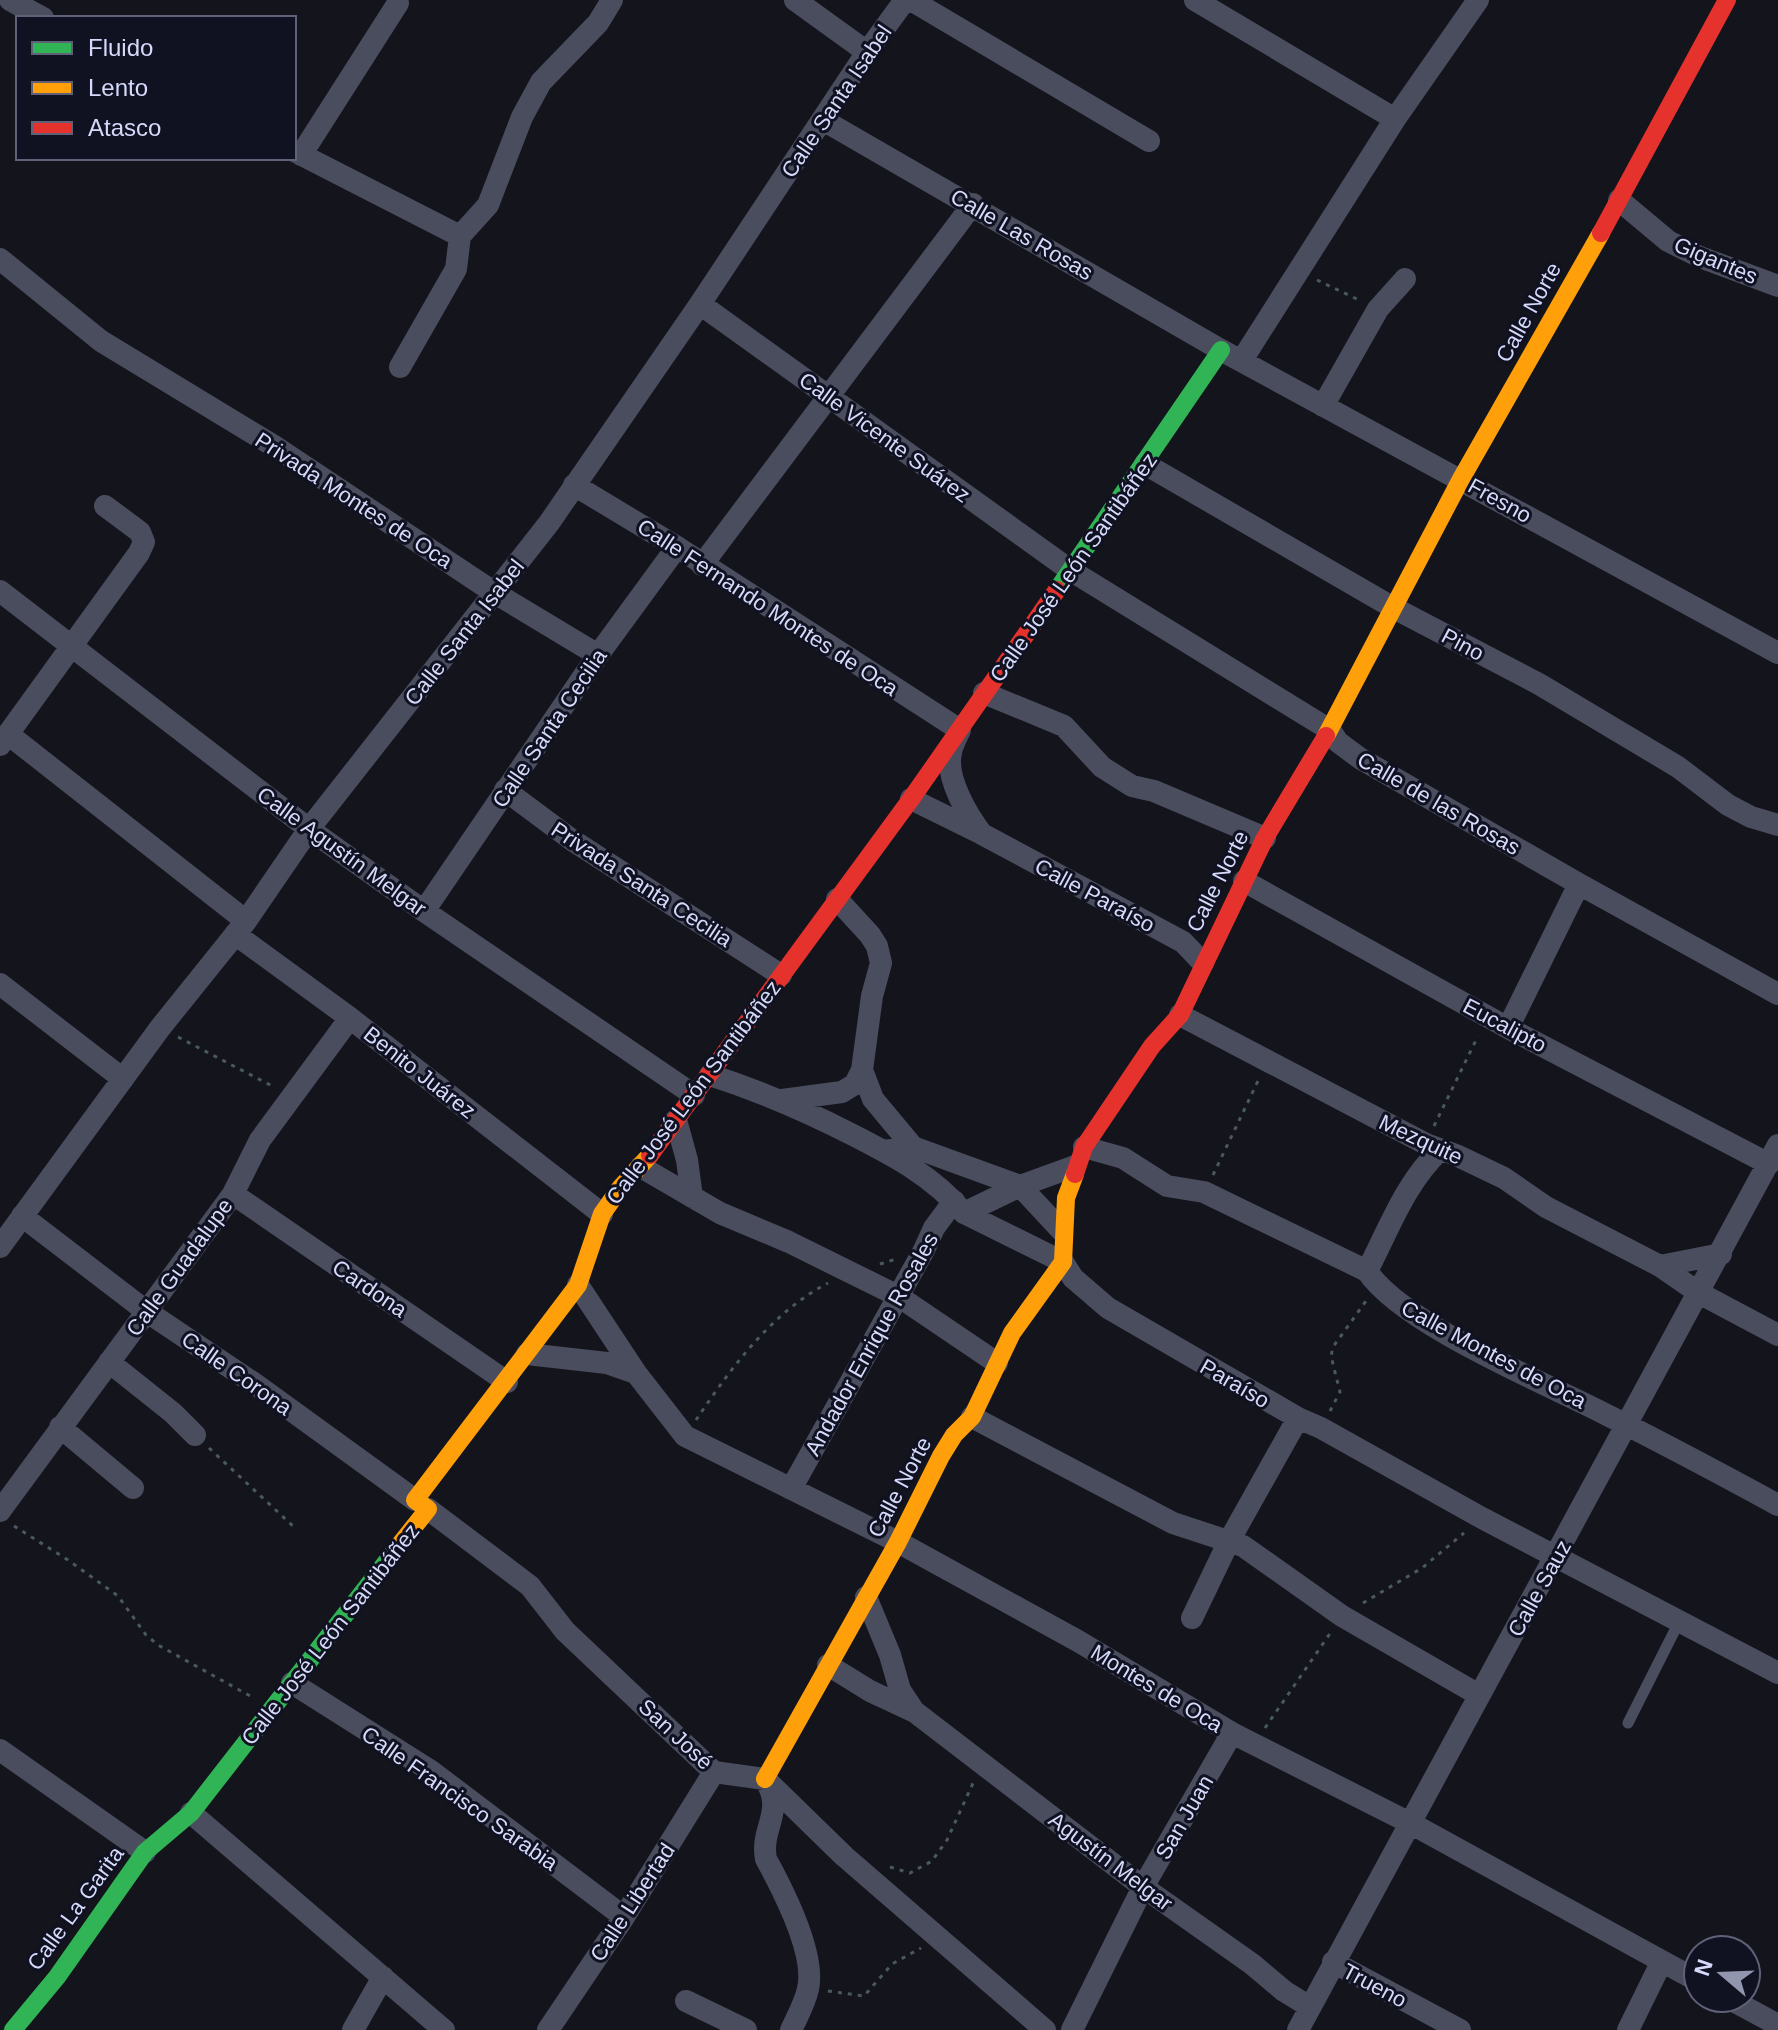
<svg xmlns="http://www.w3.org/2000/svg" width="1778" height="2030" viewBox="0 0 1778 2030" font-family="Helvetica,sans-serif">
<style>
.lines{fill:none;stroke-linecap:round;stroke-linejoin:round}
.path{stroke:#4a595f;stroke-width:3;stroke-dasharray:4 6;stroke-linecap:butt}
.lane{stroke:#4a4d5d;stroke-width:11}
.street{stroke:#4a4d5d;stroke-width:22}
.fast{stroke:#30b455;stroke-width:18}
.slow{stroke:#ff9f0a;stroke-width:18}
.jam{stroke:#e5322d;stroke-width:18}
.labels{text-anchor:middle;stroke-width:6;stroke-linejoin:round;paint-order:stroke}
.street-label{font-size:22px;fill:#d5dafa;stroke:#101121}
</style>
<rect width="100%" height="100%" fill="#14141d"/>
<g class="lines">
<path class="path" d="M 1317,280 L 1361,301
M 178,1037 L 274,1087
M 1434,1126 L 1478,1036
M 1213,1175 L 1258,1081
M 880,1264 L 896,1259
M 1330,1411 L 1340,1392 L 1331,1356 L 1333,1347 L 1366,1301
M 696,1420 C 731,1368 771,1313 828,1283
M 209,1448 L 294,1527
M 14,1526 L 68,1560 L 118,1596 L 146,1635 L 158,1645 L 252,1697
M 1363,1603 L 1422,1568 L 1464,1533
M 1265,1728 L 1331,1632
M 890,1867 L 910,1873 L 932,1861 L 947,1840 L 974,1781
M 828,1991 L 864,1996 L 892,1964 L 921,1948"/>
<path class="lane" d="M 1628,1723 L 1679,1622"/>
<path class="street" d="M 10,0 L 43,18
M 795,0 L 867,52
M 911,0 L 1149,141
M 1195,0 L 1395,119
M 823,120 L 1221,350 L 1778,653
M 294,151 L 460,236
M 301,155 L 398,3
M 1619,200 L 1668,241 L 1700,257 L 1778,286
M 0,259 L 101,341 L 274,446 L 495,593 L 598,655
M 700,304 L 1070,570 L 1330,730 L 1338,742 L 1361,759 L 1579,884 L 1778,994
M 1242,360 L 1395,119 L 1478,0
M 400,367 L 456,269 L 460,236 L 488,205 L 522,117 L 541,82 L 598,23 L 612,0
M 1323,406 L 1378,309 L 1405,279
M 1145,464 L 1392,607 L 1539,684 L 1678,767 L 1728,805 L 1751,817 L 1778,825
M 574,485 L 677,547 L 960,730 C 957,737 952,745 951,753 C 945,778 968,816 982,834
M 702,565 L 973,204
M 0,591 L 309,829 L 424,911 L 694,1095
M 984,693 L 1064,726 L 1102,767 L 1132,786 L 1154,791 L 1265,838
M 8,734 L 246,921
M 0,745 L 139,553 L 144,542 L 140,532 L 105,506
M 505,790 L 572,840 L 781,975
M 911,799 L 982,834 L 1183,942 L 1203,963
M 1244,881 L 1508,1028 L 1769,1164
M 424,911 L 598,655 L 677,547
M 235,934 L 350,1018 L 602,1214
M 0,984 L 123,1079
M 1180,1015 L 1426,1144 L 1456,1155 L 1504,1178 L 1546,1207 L 1660,1266 L 1699,1293 L 1778,1335
M 1508,1028 L 1579,884
M 862,1070 L 873,1099 L 913,1147
M 710,1075 C 760,1091 806,1111 853,1135 C 894,1156 933,1176 964,1213 L 1063,1262 L 1073,1278 L 1108,1308 L 1298,1418 L 1321,1428 L 1482,1518 L 1778,1673
M 782,1100 L 842,1092 L 855,1084 L 862,1070 L 872,996 L 881,963 L 877,946 L 870,935 L 837,899
M 676,1120 L 687,1160 L 692,1197
M 1084,1147 L 1123,1158 L 1167,1186 L 1204,1192 L 1367,1271 C 1402,1324 1545,1383 1605,1414 C 1663,1443 1721,1474 1778,1505
M 884,1151 L 913,1147 L 1020,1186 L 1062,1231
M 641,1167 L 720,1213 L 789,1242 L 898,1296 L 997,1363
M 233,1194 L 507,1382
M 964,1213 L 1020,1186 L 1075,1166
M 22,1216 L 146,1311 L 255,1384 L 415,1500
M 0,1247 L 160,1028 L 246,921 L 309,829 L 549,523 L 700,304 L 867,52 L 905,0
M 1660,1266 L 1721,1254
M 1367,1271 C 1389,1229 1405,1183 1440,1150
M 578,1285 L 636,1373 L 685,1436 L 898,1542 L 1078,1641 L 1232,1733 L 1412,1824 L 1698,1981
M 527,1354 L 607,1363 L 636,1373
M 109,1362 L 173,1413 L 195,1435
M 972,1417 L 1173,1523 L 1243,1546 L 1342,1616 L 1479,1695
M 60,1427 L 133,1488
M 791,1489 L 924,1250 L 934,1228 L 954,1201
M 428,1509 L 530,1586 L 565,1631 L 714,1772 L 765,1779 L 844,1856 L 1045,2030
M 0,1511 L 233,1194 L 260,1140 L 350,1018
M 866,1597 L 890,1655 L 900,1690 L 914,1711
M 1192,1618 L 1229,1541 L 1298,1418
M 828,1665 L 870,1691 L 915,1712 L 1143,1887 L 1252,1964 L 1284,1991 L 1310,2007
M 292,1683 L 431,1771 L 624,1917
M 0,1750 L 145,1852
M 767,1783 C 784,1812 760,1829 766,1859 C 783,1890 816,1954 808,1989 C 805,2003 797,2017 791,2030
M 191,1813 L 444,2030
M 1333,1962 L 1460,2030
M 1728,1998 L 1778,2025
M 686,2001 L 746,2030
M 353,2030 L 383,1977
M 548,2030 L 624,1917 L 714,1772
M 1072,2030 L 1143,1887 L 1232,1733
M 1298,2030 L 1778,1145
M 1628,2030 L 1662,1961"/>
<path class="fast" d="M 1057,590 L 1221,350
M 13,2030 L 57,1977 L 145,1852 L 191,1813 L 401,1543"/>
<path class="slow" d="M 1326,736 L 1461,479 L 1601,233
M 401,1543 L 428,1509 L 415,1500 L 578,1285 L 602,1214 L 621,1187 L 650,1155
M 765,1779 L 898,1542 L 941,1456 L 954,1435 L 972,1417 L 1012,1333 L 1063,1262 L 1066,1198 L 1075,1174"/>
<path class="jam" d="M 1601,233 L 1727,0
M 650,1155 L 911,799 L 1057,590
M 1075,1174 L 1084,1147 L 1152,1046 L 1180,1015 L 1265,838 L 1326,736"/>
</g>
<g class="labels">
<g class="street-label">
<text transform="translate(836 101) rotate(-56)" y="8">Calle Santa Isabel</text>
<text transform="translate(1022 234) rotate(30)" y="8">Calle Las Rosas</text>
<text transform="translate(1716 260) rotate(23)" y="8">Gigantes</text>
<text transform="translate(1528 312) rotate(-61)" y="8">Calle Norte</text>
<text transform="translate(885 437) rotate(36)" y="8">Calle Vicente Suárez</text>
<text transform="translate(354 500) rotate(33)" y="8">Privada Montes de Oca</text>
<text transform="translate(1500 500) rotate(29)" y="8">Fresno</text>
<text transform="translate(1073 567) rotate(-55)" y="8">Calle José León Santibáñez</text>
<text transform="translate(768 607) rotate(33)" y="8">Calle Fernando Montes de Oca</text>
<text transform="translate(464 632) rotate(-52)" y="8">Calle Santa Isabel</text>
<text transform="translate(1463 644) rotate(28)" y="8">Pino</text>
<text transform="translate(549 728) rotate(-56)" y="8">Calle Santa Cecilia</text>
<text transform="translate(1439 803) rotate(30)" y="8">Calle de las Rosas</text>
<text transform="translate(342 851) rotate(36)" y="8">Calle Agustín Melgar</text>
<text transform="translate(1217 881) rotate(-63)" y="8">Calle Norte</text>
<text transform="translate(642 884) rotate(33)" y="8">Privada Santa Cecilia</text>
<text transform="translate(1095 895) rotate(28)" y="8">Calle Paraíso</text>
<text transform="translate(1505 1025) rotate(28)" y="8">Eucalipto</text>
<text transform="translate(420 1072) rotate(38)" y="8">Benito Juárez</text>
<text transform="translate(693 1092) rotate(-53)" y="8">Calle José León Santibáñez</text>
<text transform="translate(1421 1139) rotate(25)" y="8">Mezquite</text>
<text transform="translate(179 1267) rotate(-54)" y="8">Calle Guadalupe</text>
<text transform="translate(370 1288) rotate(34)" y="8">Cardona</text>
<text transform="translate(871 1344) rotate(-61)" y="8">Andador Enrique Rosales</text>
<text transform="translate(1494 1354) rotate(28)" y="8">Calle Montes de Oca</text>
<text transform="translate(237 1373) rotate(35)" y="8">Calle Corona</text>
<text transform="translate(1235 1383) rotate(30)" y="8">Paraíso</text>
<text transform="translate(899 1487) rotate(-62)" y="8">Calle Norte</text>
<text transform="translate(1539 1588) rotate(-61)" y="8">Calle Sauz</text>
<text transform="translate(330 1634) rotate(-52)" y="8">Calle José León Santibáñez</text>
<text transform="translate(1157 1688) rotate(31)" y="8">Montes de Oca</text>
<text transform="translate(676 1734) rotate(43)" y="8">San José</text>
<text transform="translate(460 1798) rotate(35)" y="8">Calle Francisco Sarabia</text>
<text transform="translate(1184 1817) rotate(-60)" y="8">San Juan</text>
<text transform="translate(1111 1861) rotate(37)" y="8">Agustín Melgar</text>
<text transform="translate(632 1902) rotate(-57)" y="8">Calle Libertad</text>
<text transform="translate(75 1908) rotate(-54)" y="8">Calle La Garita</text>
<text transform="translate(1375 1985) rotate(28)" y="8">Trueno</text>
</g>
</g>
<rect x="16" y="16" width="280" height="144" fill="#101121" stroke="#5f6178" stroke-width="2"/>
<rect x="32" y="42" width="40" height="12" fill="#30b455" stroke="#5f6178" stroke-width="2"/>
<text x="88" y="56" font-size="24" fill="#d5dafa">Fluido</text>
<rect x="32" y="82" width="40" height="12" fill="#ff9f0a" stroke="#5f6178" stroke-width="2"/>
<text x="88" y="96" font-size="24" fill="#d5dafa">Lento</text>
<rect x="32" y="122" width="40" height="12" fill="#e5322d" stroke="#5f6178" stroke-width="2"/>
<text x="88" y="136" font-size="24" fill="#d5dafa">Atasco</text>
<g transform="translate(1722 1974) rotate(289)"><circle r="38" fill="#101121" stroke="#5f6178" stroke-width="2"/>
<path d="M0-6L14 30L0 20L-14 30Z" fill="#9195ad"/>
<text y="-12" font-size="22" font-weight="bold" text-anchor="middle" fill="#d5dafa">N</text>
</g>
</svg>
